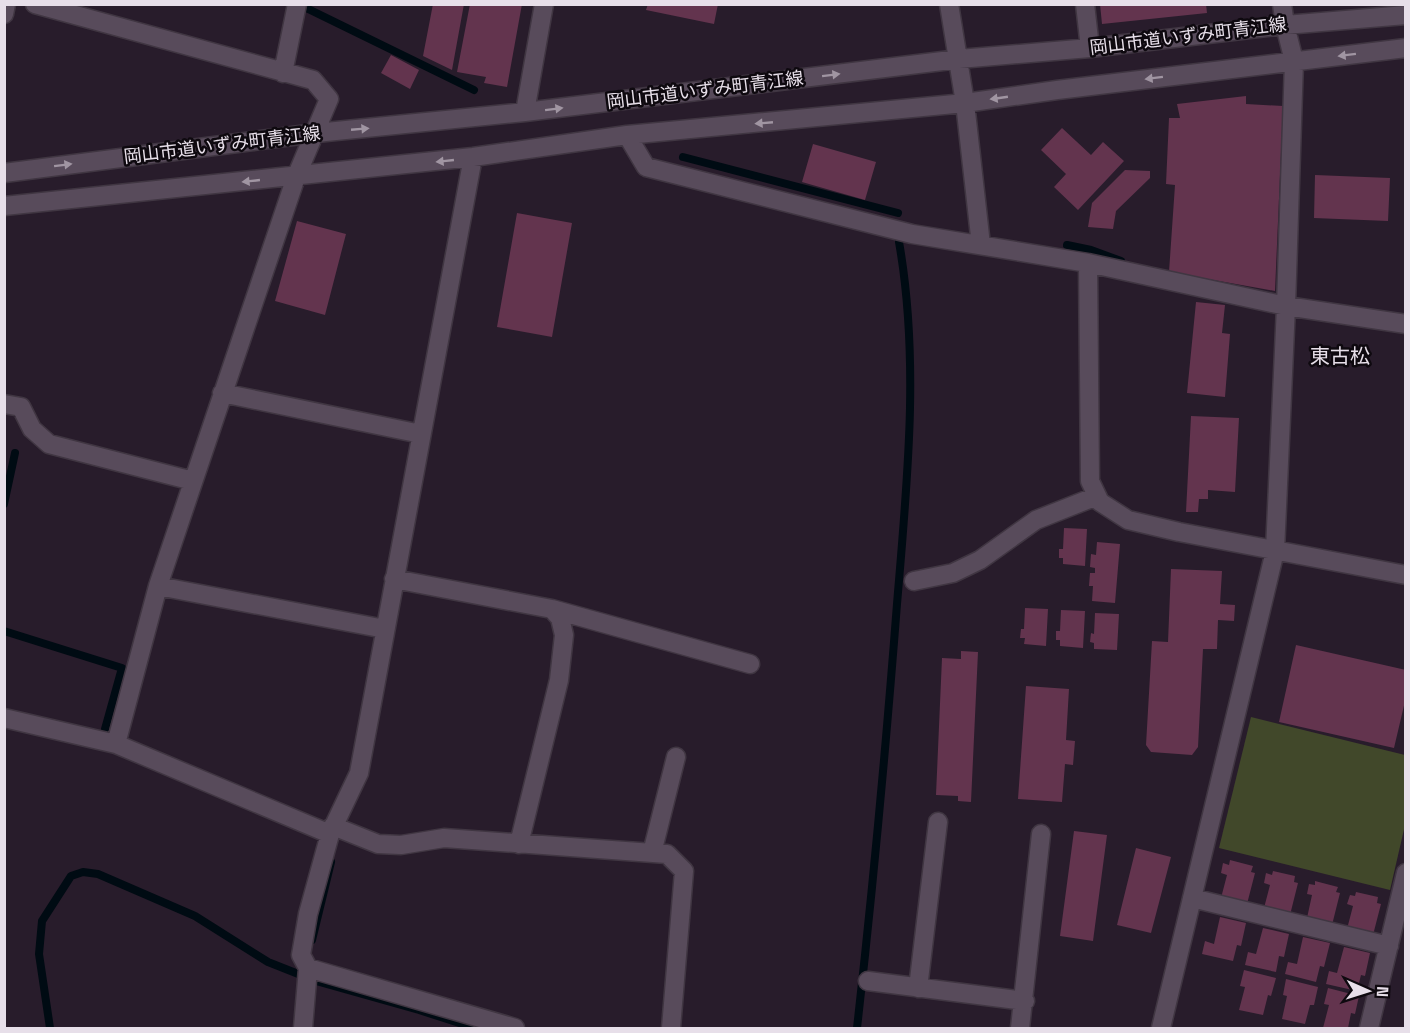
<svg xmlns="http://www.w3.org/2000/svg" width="1410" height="1033" viewBox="0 0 1410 1033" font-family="'Space Grotesk','Noto Sans JP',sans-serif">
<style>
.park{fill:#41482a}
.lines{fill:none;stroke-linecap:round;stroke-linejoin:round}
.stream{stroke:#000b13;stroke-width:8}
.building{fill:#63344e}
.minor-casing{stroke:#403642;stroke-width:21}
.minor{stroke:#584b5b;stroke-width:18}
.oneway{fill:#a095a2}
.labels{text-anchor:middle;stroke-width:5;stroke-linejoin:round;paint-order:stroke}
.street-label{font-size:18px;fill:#e7dfe9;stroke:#0e090f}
.neighbourhood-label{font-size:20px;fill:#e7dfe9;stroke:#0e090f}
</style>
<rect width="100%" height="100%" fill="#281c2b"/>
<path class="park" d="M 1251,717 L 1405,755 L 1405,825 L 1390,890 L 1219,848 Z"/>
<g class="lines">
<path class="stream" d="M 298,4 L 474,90
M 683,157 L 898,213
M 1067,245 L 1091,250 L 1121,261
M 4,504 L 15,453
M 4,631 L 122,668 L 105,729
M 312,940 L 331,862
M 50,1028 L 39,954 L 42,921 L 71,876 L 83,872 L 98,874 L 195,916 L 268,962 L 316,981 L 419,1010 L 475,1028
M 857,1028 C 873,887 886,746 897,604 C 907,484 920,361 899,242"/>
</g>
<path class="building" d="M 433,4 L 464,4 L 452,70 L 423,56 Z
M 470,4 L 522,4 L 507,87 L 484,83 L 486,77 L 457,72 Z
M 648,4 L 718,4 L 714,24 L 646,10 Z
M 1100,4 L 1206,4 L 1207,13 L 1102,24 Z
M 391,55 L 419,70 L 410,89 L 381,73 Z
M 1246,96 L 1246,104 L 1283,106 L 1275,291 L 1169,272 L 1175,185 L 1166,184 L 1169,118 L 1180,118 L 1177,104 Z
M 1062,128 L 1091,155 L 1103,142 L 1124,161 L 1078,210 L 1054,187 L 1066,174 L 1041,150 Z
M 813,144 L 876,162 L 865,200 L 802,182 Z
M 1125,170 L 1150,171 L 1150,178 L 1116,211 L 1113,229 L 1088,227 L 1092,203 Z
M 1315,175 L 1390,178 L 1388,221 L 1314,218 Z
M 517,213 L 572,223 L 552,337 L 497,327 Z
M 297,221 L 346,234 L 325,315 L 275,301 Z
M 1196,302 L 1225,305 L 1222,333 L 1230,334 L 1225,397 L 1187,393 Z
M 1191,416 L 1239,418 L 1235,492 L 1208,490 L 1208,499 L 1199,499 L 1198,512 L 1186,512 Z
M 1064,528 L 1087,529 L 1085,566 L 1063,564 L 1063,558 L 1059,558 L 1059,549 L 1063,549 Z
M 1097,542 L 1120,544 L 1115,603 L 1092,601 L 1093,586 L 1089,586 L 1090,573 L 1095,573 L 1095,568 L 1090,567 L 1091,554 L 1096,555 Z
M 1171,569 L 1222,571 L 1220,604 L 1235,605 L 1234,621 L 1218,620 L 1217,649 L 1203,649 L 1198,747 L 1192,755 L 1151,752 L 1146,745 L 1152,641 L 1168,642 Z
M 1025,608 L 1048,609 L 1046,646 L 1024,644 L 1025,638 L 1020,638 L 1021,629 L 1024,629 Z
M 1061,610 L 1085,611 L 1083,648 L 1060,646 L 1060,640 L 1056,640 L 1056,631 L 1060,631 Z
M 1095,613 L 1119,614 L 1117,650 L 1094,649 L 1094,643 L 1090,642 L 1091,633 L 1094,634 Z
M 1296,645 L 1406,670 L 1406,697 L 1394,748 L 1279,722 Z
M 961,651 L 978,652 L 971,802 L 958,801 L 958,796 L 936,795 L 942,658 L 961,659 Z
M 1026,686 L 1069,689 L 1066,740 L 1075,741 L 1073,765 L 1065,764 L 1062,802 L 1018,799 Z
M 1074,831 L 1107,835 L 1093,941 L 1060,936 Z
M 1136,848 L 1171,857 L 1151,933 L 1117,925 Z
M 1230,860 L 1253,866 L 1251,872 L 1255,873 L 1247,904 L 1221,898 L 1227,875 L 1221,873 L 1223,863 L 1229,865 Z
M 1273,871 L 1295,876 L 1294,882 L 1298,883 L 1290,915 L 1264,908 L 1270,885 L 1264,883 L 1266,873 L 1272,875 Z
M 1315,881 L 1338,887 L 1336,892 L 1340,893 L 1332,925 L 1307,918 L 1312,895 L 1307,894 L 1309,884 L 1315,885 Z
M 1356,892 L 1378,897 L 1377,903 L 1381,904 L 1373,935 L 1347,929 L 1353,906 L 1347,904 L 1350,895 L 1355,896 Z
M 1220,917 L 1246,923 L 1241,946 L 1237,945 L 1233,961 L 1202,954 L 1205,941 L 1214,944 Z
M 1263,928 L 1289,934 L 1284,957 L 1279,956 L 1276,972 L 1245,965 L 1248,952 L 1256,954 Z
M 1303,937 L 1330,943 L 1324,967 L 1320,966 L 1316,982 L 1285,974 L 1288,962 L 1297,964 Z
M 1344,947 L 1370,953 L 1365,976 L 1361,975 L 1357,991 L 1326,984 L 1329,971 L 1337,973 Z
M 1244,970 L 1276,978 L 1271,996 L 1268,995 L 1263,1015 L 1239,1010 L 1245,987 L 1240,986 Z
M 1286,979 L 1318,987 L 1314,1005 L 1310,1005 L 1305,1024 L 1282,1019 L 1287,996 L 1283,995 Z
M 1328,988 L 1359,996 L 1355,1014 L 1351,1013 L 1348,1028 L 1323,1028 L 1329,1005 L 1324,1004 Z"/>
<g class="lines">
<g class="minor-casing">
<path id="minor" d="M 35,4 L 313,80 L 329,99 L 296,177 L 158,586 L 116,744
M 949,4 L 965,103 L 981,245
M 1085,4 L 1090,48
M 4,14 L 6,4
M 283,73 L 297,4
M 525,112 L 544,4
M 627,135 L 646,167 L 912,234 L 1088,263 L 1286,306 L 1406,324
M 473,157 L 359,773 L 330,834 L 308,914 L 301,955 L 308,968 L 515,1028
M 4,173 L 316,133 L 525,112 L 959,59 L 1090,48 L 1285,25 L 1406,15
M 4,206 L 473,157 L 627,135 L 965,103 L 1057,90 L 1406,48
M 1088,263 L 1090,481 L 1100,502 L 1128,520 L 1179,532 L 1406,575
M 222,393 L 421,434
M 4,404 L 21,407 L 32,429 L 49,444 L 193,481
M 394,579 L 552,609 L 560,618 L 564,635 L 559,680 L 519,844
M 914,581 L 953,573 L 980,560 L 1036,520 L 1097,496
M 158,586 L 385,629
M 552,609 L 750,664
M 4,718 L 116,744 L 330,834
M 333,826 L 378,844 L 401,845 L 444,838 L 667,854 L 684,871 L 671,1028
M 652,853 L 676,757
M 1192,898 L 1389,946
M 868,981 L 1025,1001
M 918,988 L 938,822
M 303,1028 L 308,968
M 1020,1028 L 1041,834
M 1161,1028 L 1275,551 L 1286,306 L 1294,61 L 1285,25 L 1282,4
M 1369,1028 L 1406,873"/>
</g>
<use href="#minor" class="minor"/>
</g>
<defs><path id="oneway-solid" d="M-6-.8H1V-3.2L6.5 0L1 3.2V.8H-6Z" transform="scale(1.5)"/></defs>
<g class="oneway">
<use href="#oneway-solid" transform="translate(1347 55) rotate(173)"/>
<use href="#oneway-solid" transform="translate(831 75) rotate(-7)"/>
<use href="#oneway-solid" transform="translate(1154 78) rotate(173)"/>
<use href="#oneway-solid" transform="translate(999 98) rotate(172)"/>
<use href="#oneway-solid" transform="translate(554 109) rotate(-7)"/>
<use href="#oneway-solid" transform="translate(764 123) rotate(175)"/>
<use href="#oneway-solid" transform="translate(360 129) rotate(-5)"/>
<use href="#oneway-solid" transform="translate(445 161) rotate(174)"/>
<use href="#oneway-solid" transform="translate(63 165) rotate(-7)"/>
<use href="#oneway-solid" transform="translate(251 181) rotate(174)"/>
</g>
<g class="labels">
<g class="street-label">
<text transform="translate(1188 36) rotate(-7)" y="6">岡山市道いずみ町青江線</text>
<text transform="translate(705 90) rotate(-7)" y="6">岡山市道いずみ町青江線</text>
<text transform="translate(222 145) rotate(-7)" y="6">岡山市道いずみ町青江線</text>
</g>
<g class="neighbourhood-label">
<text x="1340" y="363">東古松</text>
</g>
</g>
<rect width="1410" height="1033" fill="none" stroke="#e7dfe9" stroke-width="12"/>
<g transform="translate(1368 991) rotate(93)" stroke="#0e090f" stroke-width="4.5" paint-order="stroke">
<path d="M0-4.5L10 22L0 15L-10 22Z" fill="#e7dfe9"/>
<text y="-9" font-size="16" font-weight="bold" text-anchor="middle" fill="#e7dfe9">N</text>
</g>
</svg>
